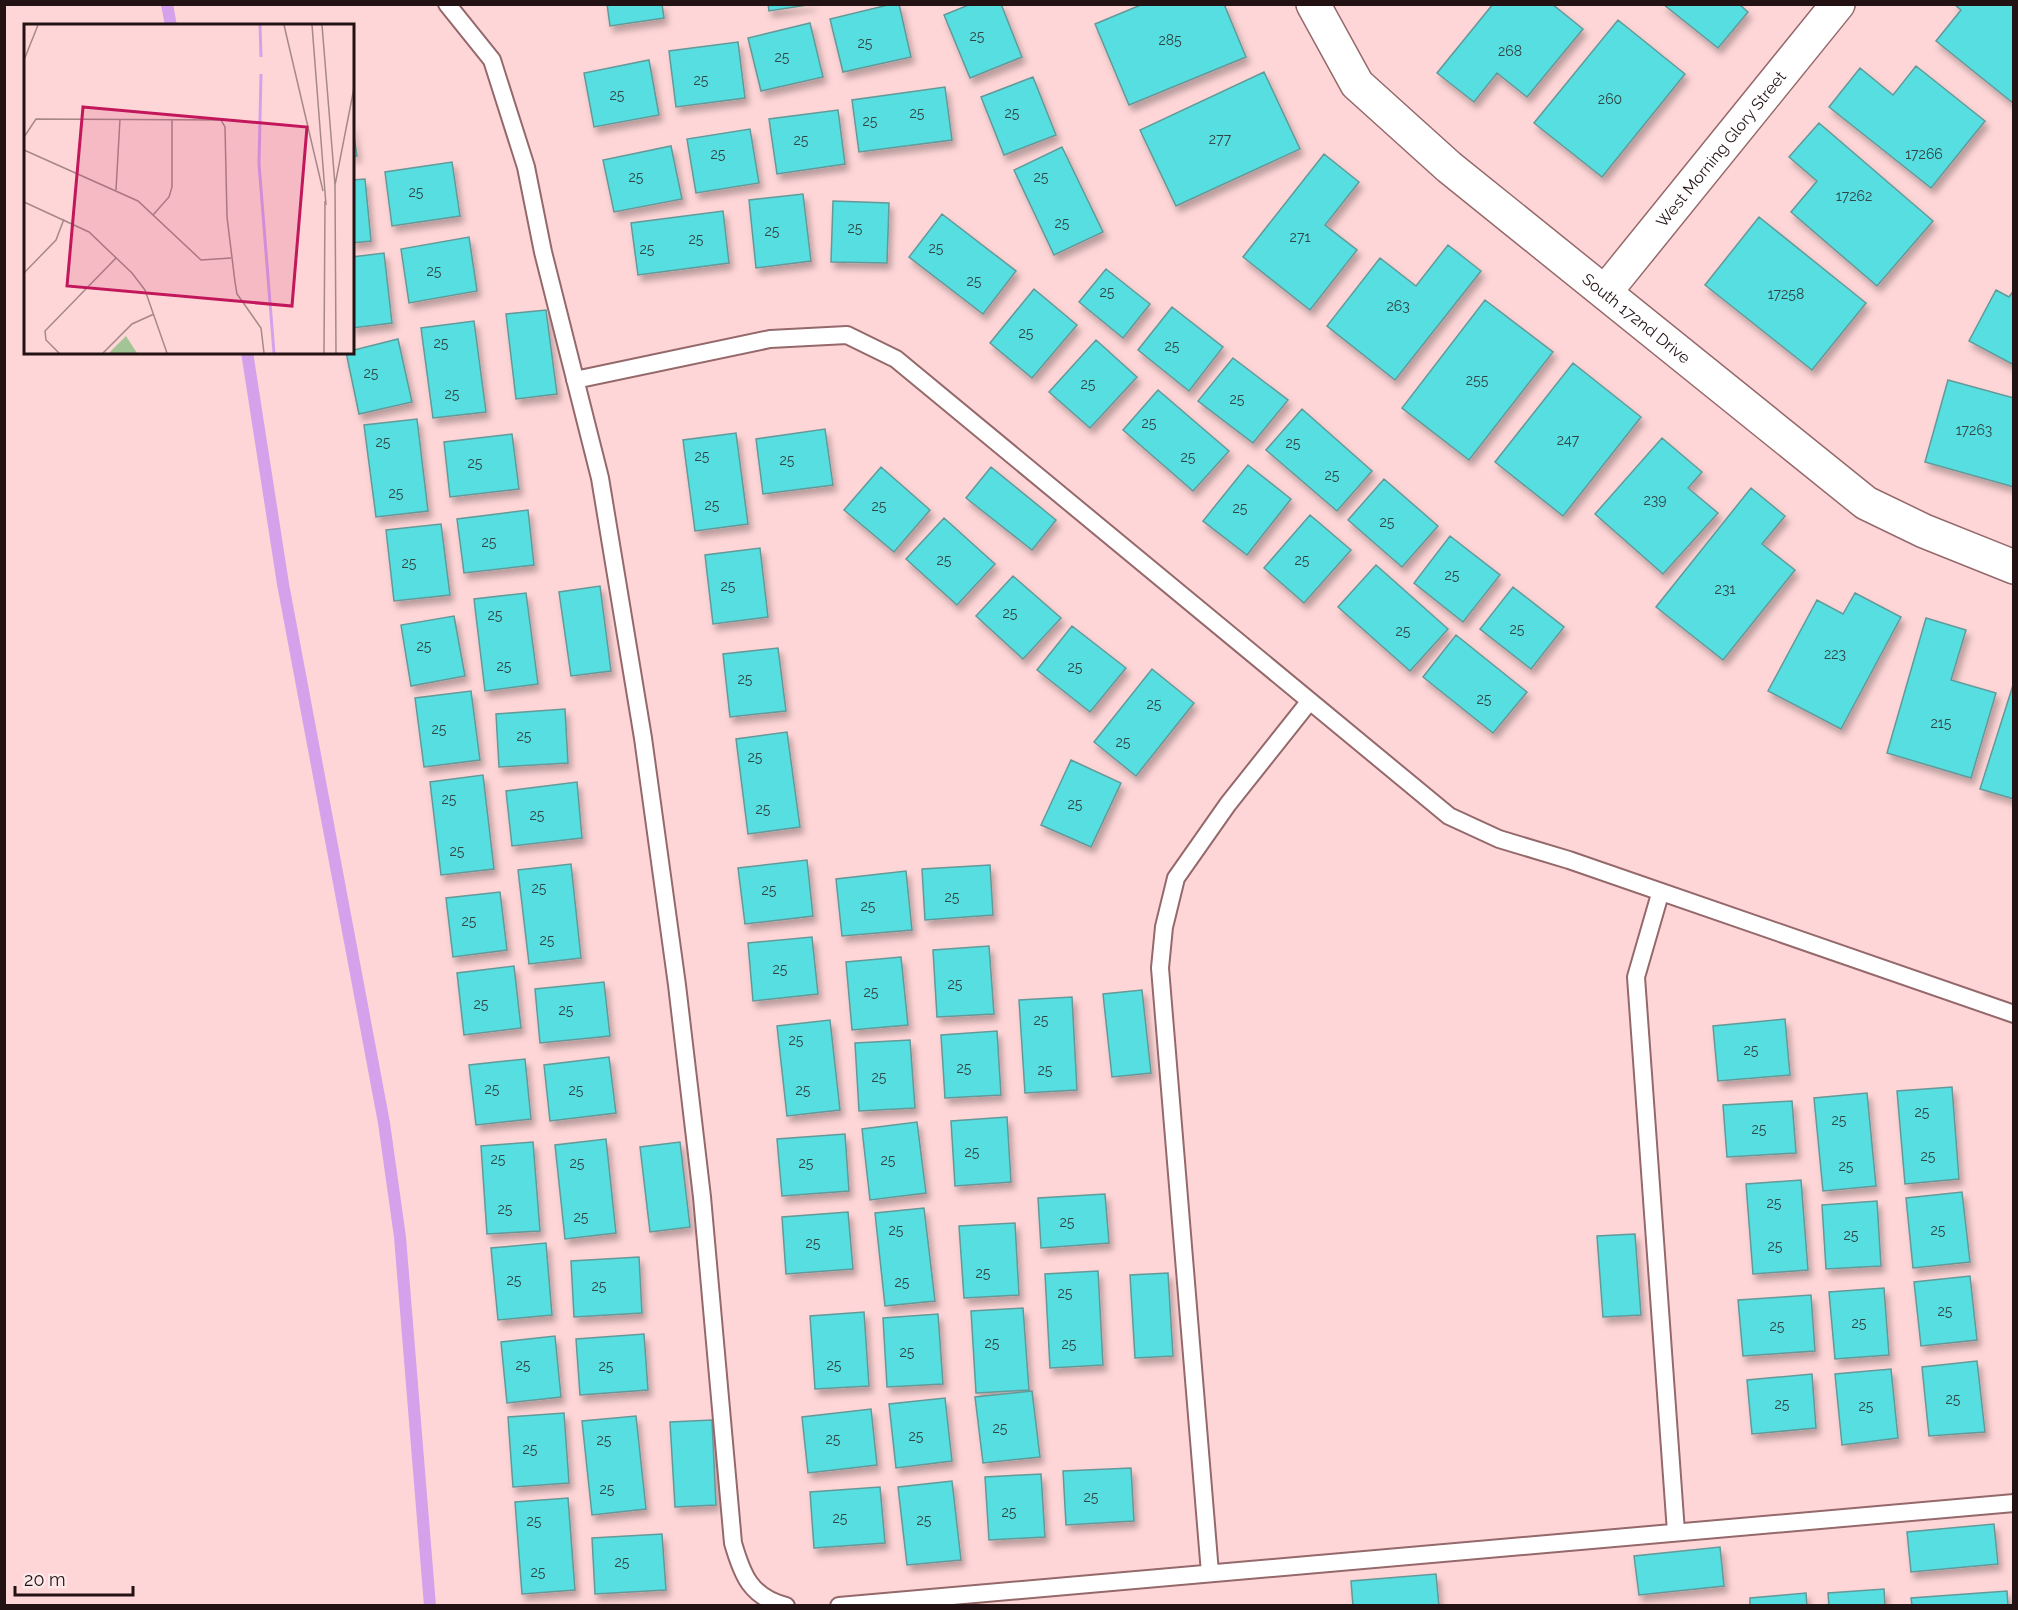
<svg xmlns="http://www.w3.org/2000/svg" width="2018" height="1610" viewBox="0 0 2018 1610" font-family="Raleway,sans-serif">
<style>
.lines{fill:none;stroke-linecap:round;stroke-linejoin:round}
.stream{stroke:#d6a1eb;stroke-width:12}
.building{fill:#56dee0;stroke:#649999;stroke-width:1.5;filter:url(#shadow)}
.lane-casing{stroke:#95696b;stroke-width:20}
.street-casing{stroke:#95696b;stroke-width:36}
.lane{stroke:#fff;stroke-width:16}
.street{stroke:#fff;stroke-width:33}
.labels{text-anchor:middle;stroke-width:4.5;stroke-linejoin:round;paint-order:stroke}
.number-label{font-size:14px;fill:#304546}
.street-label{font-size:16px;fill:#231213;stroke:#fee9ea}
.inset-river{fill:none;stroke:#d6a1eb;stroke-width:3}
.inset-road{fill:none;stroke:#a78889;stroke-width:1.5}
.view{fill:#c2185b;fill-opacity:0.15;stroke:#c2185b;stroke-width:3}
.inset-edge{fill:none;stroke:#231213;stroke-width:3}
</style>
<defs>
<filter id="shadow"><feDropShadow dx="3.5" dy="6" stdDeviation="3" flood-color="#0004"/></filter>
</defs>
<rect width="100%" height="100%" fill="#ffd6d7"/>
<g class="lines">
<path class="stream" d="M 167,4 L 171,26
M 247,352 L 283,584 L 384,1123 L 400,1237 L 430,1606"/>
</g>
<path class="building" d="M 607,4 L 662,4 L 664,18 L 610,26 Z
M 768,4 L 814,4 L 769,11 Z
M 892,4 L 899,4 L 911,57 L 843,72 L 830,19 Z
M 971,4 L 1001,4 L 1022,57 L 970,78 L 944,15 Z
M 1143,4 L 1224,4 L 1246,57 L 1129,105 L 1095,24 Z
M 1493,4 L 1552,4 L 1583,29 L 1527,97 L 1497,73 L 1474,102 L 1437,73 Z
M 1663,4 L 1739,4 L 1748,12 L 1718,48 Z
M 1954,4 L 2014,4 L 2013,103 L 1936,41 L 1961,10 Z
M 1618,20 L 1685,74 L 1602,177 L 1534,123 Z
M 810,23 L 823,77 L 761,91 L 748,38 Z
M 738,42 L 745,98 L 676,107 L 669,51 Z
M 649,60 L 659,115 L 594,127 L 584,73 Z
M 1916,66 L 1985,121 L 1931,188 L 1829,107 L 1860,68 L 1893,95 Z
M 1264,72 L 1300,149 L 1176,206 L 1140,130 Z
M 1033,77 L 1056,135 L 1004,155 L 981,97 Z
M 945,87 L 952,140 L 859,152 L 852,100 Z
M 838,110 L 845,164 L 777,174 L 769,119 Z
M 352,123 L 357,156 L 352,156 Z
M 1819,123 L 1933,221 L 1877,286 L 1791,212 L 1817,181 L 1789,157 Z
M 750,129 L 759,183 L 696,193 L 687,139 Z
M 671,146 L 682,199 L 614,212 L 603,160 Z
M 1062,147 L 1103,232 L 1054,255 L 1014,170 Z
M 1324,154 L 1359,182 L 1325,225 L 1357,250 L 1310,310 L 1243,257 Z
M 452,162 L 460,216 L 392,226 L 385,172 Z
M 365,179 L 371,241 L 352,243 L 352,180 Z
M 803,194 L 811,261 L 756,268 L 749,200 Z
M 833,201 L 889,203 L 887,263 L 831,262 Z
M 723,211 L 729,263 L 638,275 L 631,223 Z
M 942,214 L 1016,271 L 983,314 L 909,257 Z
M 1759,217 L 1866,303 L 1812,370 L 1705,285 Z
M 469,237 L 477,291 L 409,303 L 401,249 Z
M 1448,245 L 1481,271 L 1395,380 L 1327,326 L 1380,258 L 1416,286 Z
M 384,253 L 392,323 L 352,328 L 352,257 Z
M 1106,269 L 1150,304 L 1123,338 L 1079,302 Z
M 1034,289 L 1077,325 L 1032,378 L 990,343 Z
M 1996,290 L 2009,297 L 2014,290 L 2014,365 L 1969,341 Z
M 1485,300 L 1553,352 L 1469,460 L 1402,408 Z
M 1172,307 L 1223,347 L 1189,391 L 1138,350 Z
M 546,310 L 557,394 L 516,399 L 506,314 Z
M 474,321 L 486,412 L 433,418 L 421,328 Z
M 398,339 L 412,402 L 359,414 L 346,352 Z
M 1096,340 L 1137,377 L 1090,428 L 1049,392 Z
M 1233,358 L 1288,400 L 1253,443 L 1198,401 Z
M 1573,363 L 1641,417 L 1563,516 L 1495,462 Z
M 1948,380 L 2014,398 L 2014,487 L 1925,462 Z
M 1158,390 L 1229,451 L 1193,491 L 1123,430 Z
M 1302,409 L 1372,471 L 1337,511 L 1266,450 Z
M 417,419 L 428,511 L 376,517 L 364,425 Z
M 825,429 L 833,485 L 763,494 L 756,439 Z
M 736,433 L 748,524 L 695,531 L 683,440 Z
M 512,434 L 519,489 L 450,497 L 444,442 Z
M 1662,438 L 1702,472 L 1688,488 L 1718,513 L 1663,574 L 1595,514 Z
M 1248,465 L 1291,499 L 1247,555 L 1203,521 Z
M 881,467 L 930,510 L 894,552 L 844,510 Z
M 991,467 L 1056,520 L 1032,550 L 966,498 Z
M 1384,479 L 1438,526 L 1402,567 L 1348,520 Z
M 1751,488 L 1785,516 L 1762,544 L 1795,570 L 1723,660 L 1656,607 Z
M 528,510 L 534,565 L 464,573 L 457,519 Z
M 1310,515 L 1351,550 L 1304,603 L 1264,568 Z
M 944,518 L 995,564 L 957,605 L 906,559 Z
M 441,524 L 450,595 L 394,601 L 386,530 Z
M 1450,536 L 1500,575 L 1463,622 L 1414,583 Z
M 760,548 L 768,617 L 713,624 L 705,555 Z
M 1376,565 L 1448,629 L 1410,671 L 1338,607 Z
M 1013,576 L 1061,618 L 1023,659 L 976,616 Z
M 600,586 L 611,671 L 571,676 L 559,592 Z
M 1513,587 L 1564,627 L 1531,669 L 1480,629 Z
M 526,593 L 538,684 L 485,691 L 474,599 Z
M 1855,593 L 1901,617 L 1841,729 L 1768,691 L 1817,600 L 1843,614 Z
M 454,616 L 465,676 L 411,686 L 401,625 Z
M 1926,618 L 1966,630 L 1951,680 L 1996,693 L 1971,778 L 1887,753 Z
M 1072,626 L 1126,668 L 1090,712 L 1037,670 Z
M 1456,635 L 1527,692 L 1493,733 L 1423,677 Z
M 778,648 L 786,711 L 730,717 L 723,654 Z
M 1152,669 L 1194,703 L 1136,776 L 1094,742 Z
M 2014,682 L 2014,799 L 1980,789 Z
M 471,691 L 480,760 L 424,767 L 415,698 Z
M 565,709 L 568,763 L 499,767 L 496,714 Z
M 787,732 L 800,827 L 748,834 L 736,739 Z
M 1071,760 L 1121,783 L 1091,847 L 1041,825 Z
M 483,775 L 494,869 L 441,875 L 430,782 Z
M 577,782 L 582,838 L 512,846 L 506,791 Z
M 807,860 L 813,916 L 745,924 L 738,868 Z
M 571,864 L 581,958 L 529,964 L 518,870 Z
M 990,865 L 993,915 L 925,920 L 922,869 Z
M 906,871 L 912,930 L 842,936 L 836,879 Z
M 500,892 L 507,950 L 453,957 L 446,898 Z
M 812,937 L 818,994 L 753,1001 L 748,943 Z
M 989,946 L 994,1014 L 937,1017 L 933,950 Z
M 901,957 L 908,1025 L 852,1030 L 846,962 Z
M 514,966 L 521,1028 L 464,1035 L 457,973 Z
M 604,982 L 610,1036 L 540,1043 L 535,989 Z
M 1142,990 L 1151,1073 L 1112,1077 L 1103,994 Z
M 1072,997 L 1077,1090 L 1025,1093 L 1019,1000 Z
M 1785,1019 L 1790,1075 L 1718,1081 L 1713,1026 Z
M 830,1020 L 840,1110 L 787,1116 L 777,1026 Z
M 997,1031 L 1001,1095 L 945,1098 L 941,1035 Z
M 910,1040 L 915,1108 L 859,1111 L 855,1043 Z
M 609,1057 L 616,1113 L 550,1121 L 544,1065 Z
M 525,1059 L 531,1119 L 476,1125 L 469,1065 Z
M 1952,1087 L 1959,1179 L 1905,1184 L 1897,1091 Z
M 1867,1093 L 1876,1186 L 1823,1191 L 1814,1098 Z
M 1792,1101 L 1796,1153 L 1727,1157 L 1723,1105 Z
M 1007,1117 L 1011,1182 L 955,1186 L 951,1121 Z
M 917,1122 L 926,1193 L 870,1200 L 862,1129 Z
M 845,1134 L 849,1191 L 782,1196 L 777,1139 Z
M 606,1139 L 616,1233 L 565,1239 L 555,1145 Z
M 533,1142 L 540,1231 L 487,1234 L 481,1146 Z
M 680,1142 L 690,1227 L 650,1232 L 640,1147 Z
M 1801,1180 L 1808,1270 L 1753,1274 L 1746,1184 Z
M 1962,1192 L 1970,1262 L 1913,1268 L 1906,1198 Z
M 1105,1194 L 1109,1243 L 1041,1248 L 1038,1198 Z
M 1877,1201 L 1881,1266 L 1826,1269 L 1822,1205 Z
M 924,1208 L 935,1301 L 885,1306 L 875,1213 Z
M 848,1212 L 853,1269 L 786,1274 L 782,1217 Z
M 1015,1223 L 1019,1295 L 964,1298 L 959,1226 Z
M 1635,1234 L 1641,1315 L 1603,1317 L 1597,1236 Z
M 546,1243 L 552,1315 L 498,1320 L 491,1248 Z
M 639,1257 L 642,1313 L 574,1317 L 571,1261 Z
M 1098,1271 L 1103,1365 L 1050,1368 L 1045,1274 Z
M 1168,1273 L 1173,1356 L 1135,1358 L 1130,1275 Z
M 1970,1276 L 1977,1340 L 1921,1346 L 1914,1282 Z
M 1884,1288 L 1889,1355 L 1835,1359 L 1829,1292 Z
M 1811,1295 L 1815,1351 L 1743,1356 L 1738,1300 Z
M 1023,1308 L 1029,1390 L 976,1393 L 971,1311 Z
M 864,1312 L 869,1386 L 815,1389 L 810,1316 Z
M 938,1314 L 943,1384 L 887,1387 L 883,1318 Z
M 644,1334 L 648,1390 L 580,1395 L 576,1339 Z
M 555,1336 L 561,1397 L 507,1403 L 501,1342 Z
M 1977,1361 L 1985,1432 L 1929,1436 L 1922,1367 Z
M 1891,1369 L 1898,1438 L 1842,1445 L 1835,1374 Z
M 1812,1374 L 1816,1428 L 1752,1434 L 1747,1380 Z
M 1032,1391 L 1040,1457 L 983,1463 L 975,1397 Z
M 945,1398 L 952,1461 L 896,1468 L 889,1404 Z
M 871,1409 L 877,1465 L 808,1473 L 802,1417 Z
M 564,1413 L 569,1483 L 513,1487 L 508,1417 Z
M 636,1416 L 646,1509 L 592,1515 L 582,1421 Z
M 712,1420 L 716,1505 L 675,1507 L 670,1422 Z
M 1131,1468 L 1134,1521 L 1066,1525 L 1063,1471 Z
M 1041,1474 L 1045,1537 L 989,1540 L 985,1477 Z
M 952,1481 L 961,1560 L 907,1565 L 898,1487 Z
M 880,1487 L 885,1543 L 814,1548 L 810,1492 Z
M 568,1498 L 575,1590 L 522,1594 L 515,1502 Z
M 1994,1524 L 1998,1564 L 1911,1572 L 1907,1532 Z
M 662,1534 L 666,1590 L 595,1594 L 592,1538 Z
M 1720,1547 L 1724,1586 L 1639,1595 L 1634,1556 Z
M 1436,1574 L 1439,1606 L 1353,1606 L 1351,1581 Z
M 1884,1589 L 1885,1606 L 1829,1606 L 1828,1593 Z
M 2007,1591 L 2008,1606 L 1912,1606 L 1911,1598 Z
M 1806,1593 L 1807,1606 L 1750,1606 L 1750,1598 Z"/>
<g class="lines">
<g class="lane-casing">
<path id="lane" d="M 447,4 L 492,60 L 526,167 L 543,252 L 600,478 L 643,738 L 677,985 L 702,1197 L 733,1543 C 742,1574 750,1597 786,1606
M 575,380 L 770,339 L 847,335 L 896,359 L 1449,816 L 1499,839 L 1569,860 L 2014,1014
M 1660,894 L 1636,977 L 1676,1532
M 1210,1573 L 1160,968 L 1164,927 L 1176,878 L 1228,804 L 1309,702
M 839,1606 L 2014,1503"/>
</g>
<g class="street-casing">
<g id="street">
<path id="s1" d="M 1313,4 L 1357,84 L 1449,167 L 1866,503 L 1924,531 L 2014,567"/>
<path id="s2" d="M 1605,292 L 1838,4"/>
</g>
</g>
<use href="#lane" class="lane"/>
<use href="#street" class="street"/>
</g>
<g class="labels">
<g class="number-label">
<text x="977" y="41">25</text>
<text x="1170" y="45">285</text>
<text x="865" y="48">25</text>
<text x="1510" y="56">268</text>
<text x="782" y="62">25</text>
<text x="701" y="85">25</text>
<text x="617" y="100">25</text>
<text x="1610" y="104">260</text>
<text x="917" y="118">25</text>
<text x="1012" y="118">25</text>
<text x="870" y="126">25</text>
<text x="1220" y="144">277</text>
<text x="801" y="145">25</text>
<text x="718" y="159">25</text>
<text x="1924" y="159">17266</text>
<text x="636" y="182">25</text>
<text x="1041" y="182">25</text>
<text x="416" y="197">25</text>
<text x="1854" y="201">17262</text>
<text x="1062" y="228">25</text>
<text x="855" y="233">25</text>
<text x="772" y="236">25</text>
<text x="1300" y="242">271</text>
<text x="696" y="244">25</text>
<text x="936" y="253">25</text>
<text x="647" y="254">25</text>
<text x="434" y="276">25</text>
<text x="974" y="286">25</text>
<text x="1107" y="297">25</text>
<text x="1786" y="299">17258</text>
<text x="1398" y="311">263</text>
<text x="1026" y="338">25</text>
<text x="441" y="348">25</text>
<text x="1172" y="351">25</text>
<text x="371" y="378">25</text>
<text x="1477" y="385">255</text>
<text x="1088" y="389">25</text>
<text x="452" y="399">25</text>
<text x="1237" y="404">25</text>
<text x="1149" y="428">25</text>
<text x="1974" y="435">17263</text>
<text x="1568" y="445">247</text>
<text x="383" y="447">25</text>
<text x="1293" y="448">25</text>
<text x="702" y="461">25</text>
<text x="1188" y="462">25</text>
<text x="787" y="465">25</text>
<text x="475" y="468">25</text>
<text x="1332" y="480">25</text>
<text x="396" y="498">25</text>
<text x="1655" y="505">239</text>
<text x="712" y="510">25</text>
<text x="879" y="511">25</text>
<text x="1240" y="513">25</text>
<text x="1387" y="527">25</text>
<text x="489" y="547">25</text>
<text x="944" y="565">25</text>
<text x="1302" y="565">25</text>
<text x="409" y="568">25</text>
<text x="1452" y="580">25</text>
<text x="728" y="591">25</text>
<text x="1725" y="594">231</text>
<text x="1010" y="618">25</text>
<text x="495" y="620">25</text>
<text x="1517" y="634">25</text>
<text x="1403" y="636">25</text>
<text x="424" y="651">25</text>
<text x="1835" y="659">223</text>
<text x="504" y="671">25</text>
<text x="1075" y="672">25</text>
<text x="745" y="684">25</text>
<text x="1484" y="704">25</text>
<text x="1154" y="709">25</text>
<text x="1941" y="728">215</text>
<text x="439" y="734">25</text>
<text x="524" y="741">25</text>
<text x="1123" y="747">25</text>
<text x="755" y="762">25</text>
<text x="449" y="804">25</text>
<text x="1075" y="809">25</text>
<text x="763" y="814">25</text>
<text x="537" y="820">25</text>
<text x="457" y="856">25</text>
<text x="539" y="893">25</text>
<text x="769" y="895">25</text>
<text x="952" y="902">25</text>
<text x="868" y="911">25</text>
<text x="469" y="926">25</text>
<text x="547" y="945">25</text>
<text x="780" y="974">25</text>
<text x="955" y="989">25</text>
<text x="871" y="997">25</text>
<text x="481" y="1009">25</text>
<text x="566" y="1015">25</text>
<text x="1041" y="1025">25</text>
<text x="796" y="1045">25</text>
<text x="1751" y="1055">25</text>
<text x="964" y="1073">25</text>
<text x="1045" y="1075">25</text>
<text x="879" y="1082">25</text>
<text x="492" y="1094">25</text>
<text x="576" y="1095">25</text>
<text x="803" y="1095">25</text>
<text x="1922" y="1117">25</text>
<text x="1839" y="1125">25</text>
<text x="1759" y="1134">25</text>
<text x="972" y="1157">25</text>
<text x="1928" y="1161">25</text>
<text x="498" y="1164">25</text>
<text x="888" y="1165">25</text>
<text x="577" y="1168">25</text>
<text x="806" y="1168">25</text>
<text x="1846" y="1171">25</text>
<text x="1774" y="1208">25</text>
<text x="505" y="1214">25</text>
<text x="581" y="1222">25</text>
<text x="1067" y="1227">25</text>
<text x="896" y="1235">25</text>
<text x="1938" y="1235">25</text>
<text x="1851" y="1240">25</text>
<text x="813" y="1248">25</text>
<text x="1775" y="1251">25</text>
<text x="983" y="1278">25</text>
<text x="514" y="1285">25</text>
<text x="902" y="1287">25</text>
<text x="599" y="1291">25</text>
<text x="1065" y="1298">25</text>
<text x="1945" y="1316">25</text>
<text x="1859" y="1328">25</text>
<text x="1777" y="1331">25</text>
<text x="992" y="1348">25</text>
<text x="1069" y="1349">25</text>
<text x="907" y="1357">25</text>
<text x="523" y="1370">25</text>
<text x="834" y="1370">25</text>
<text x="606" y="1371">25</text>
<text x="1953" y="1404">25</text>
<text x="1782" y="1409">25</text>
<text x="1866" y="1411">25</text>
<text x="1000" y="1433">25</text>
<text x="916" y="1441">25</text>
<text x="833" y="1444">25</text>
<text x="604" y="1445">25</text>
<text x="530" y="1454">25</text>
<text x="607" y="1494">25</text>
<text x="1091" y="1502">25</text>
<text x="1009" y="1517">25</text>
<text x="840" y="1523">25</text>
<text x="924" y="1525">25</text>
<text x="534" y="1526">25</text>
<text x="622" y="1567">25</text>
<text x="538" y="1577">25</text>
</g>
<g class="street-label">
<text dy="6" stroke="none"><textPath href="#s2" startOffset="184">West Morning Glory Street</textPath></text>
<text dy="6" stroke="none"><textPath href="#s1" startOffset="456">South 172nd Drive</textPath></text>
</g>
</g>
<g transform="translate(24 24)">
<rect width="330" height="330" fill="#ffd6d7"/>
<path d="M 102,312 L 113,329 L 85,329 Z" fill="#a3c494"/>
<path class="inset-river" d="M 236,1 L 237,33M 237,50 L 235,140 L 250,329"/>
<path class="inset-road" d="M 260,1 L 299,167M 288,1 L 302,181M 298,1 L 311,161M 0,36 L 14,1M 0,113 L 12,95 L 197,96 L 201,103 L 203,193 L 211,258 L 213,270 L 237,304 L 240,329M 0,126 L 114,177 L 177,236 L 207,234M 92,166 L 96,95M 0,178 L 65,208 L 108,249 L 121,266 L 143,329M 129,191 L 145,173 L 148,163 L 148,95M 0,249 L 32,216 L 40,195M 35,329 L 22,316 L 21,307 L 92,234M 79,329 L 108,300 L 130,290M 300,329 L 301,177M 312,329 L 311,161 L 330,64"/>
<path class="view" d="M 59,83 L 283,103 L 268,282 L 43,262 Z"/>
<rect width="330" height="330" class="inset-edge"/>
</g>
<rect width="2018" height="1610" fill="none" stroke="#231213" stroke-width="12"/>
<path d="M15 1586v9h118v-9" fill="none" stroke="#231213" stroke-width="3"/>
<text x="24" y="1586" font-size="18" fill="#231213" stroke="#fee9ea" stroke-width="4.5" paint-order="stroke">20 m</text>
</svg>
